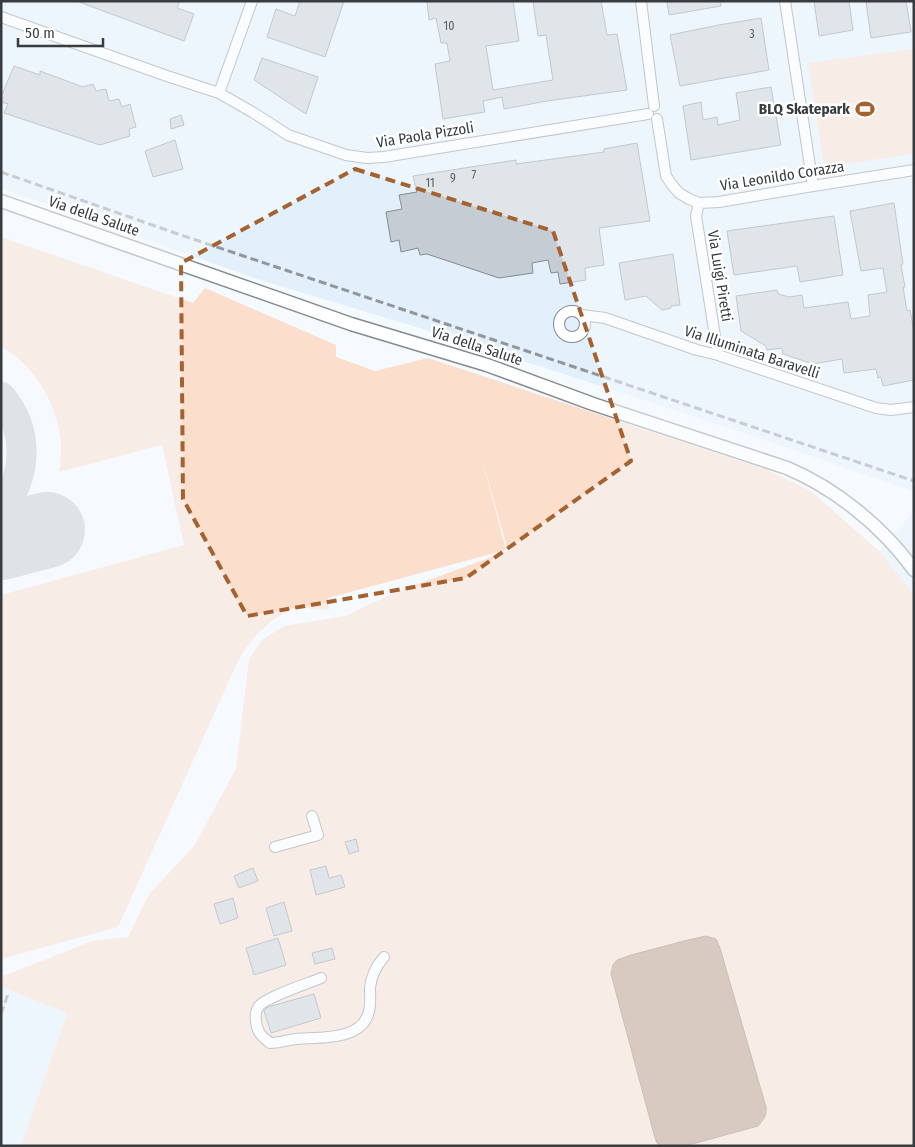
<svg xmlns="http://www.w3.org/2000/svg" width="915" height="1147" viewBox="0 0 915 1147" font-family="'Fira Sans Condensed',sans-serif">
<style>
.built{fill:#e2f0fc}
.green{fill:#fbdecb}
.water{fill:#b69178;stroke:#907867}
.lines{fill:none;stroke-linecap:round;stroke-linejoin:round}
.taxiway{stroke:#c4c8cc;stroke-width:30}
.runway{stroke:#c4c8cc;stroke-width:76}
.building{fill:#c5ccd3;stroke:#858c93}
.minor-casing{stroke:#838a90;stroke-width:12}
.tertiary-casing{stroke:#838a90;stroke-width:15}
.minor{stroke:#fff;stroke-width:10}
.tertiary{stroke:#fff;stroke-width:12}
.rail{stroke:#929699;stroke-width:3;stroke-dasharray:8 4;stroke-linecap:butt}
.marked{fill:none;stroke:#a56230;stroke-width:4;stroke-dasharray:10 6;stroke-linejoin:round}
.labels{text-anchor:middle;stroke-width:5;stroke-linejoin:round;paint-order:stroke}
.number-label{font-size:12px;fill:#5c6064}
.poi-label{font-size:15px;font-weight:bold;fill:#393c3f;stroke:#fff;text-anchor:end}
.street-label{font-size:15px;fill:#393c3f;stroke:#fff}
</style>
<rect width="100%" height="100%" fill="#f5fafe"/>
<path class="built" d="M 1,1 L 914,1 L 914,491 L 702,419 L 456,339 L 260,280 L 1,188 Z
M 914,511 L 914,594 L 879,551 Z
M 1,987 L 67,1013 L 21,1146 L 1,1146 Z"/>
<path class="green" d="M 914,49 L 914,154 L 824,167 L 808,63 Z
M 1,237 L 193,303 L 205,288 L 336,345 L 336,357 L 375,371 L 428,358 L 770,471 L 811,491 L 879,551 L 914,594 L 914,1146 L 21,1146 L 67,1013 L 1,987 L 1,977 L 92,941 L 128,937 L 149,894 L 194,846 L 236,769 L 249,659 L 262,640 L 284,626 L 345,616 L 396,592 L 508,551 L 479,448 L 506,550 L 328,598 L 329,610 L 295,607 L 274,619 L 258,633 L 246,648 L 238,661 L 118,927 L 1,959 L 1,595 L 184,545 L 162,445 L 59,472 C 60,463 61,454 61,445 C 59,406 35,366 1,346 Z"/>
<path class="water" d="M 706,936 L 716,939 L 720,948 L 766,1107 C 767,1116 763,1120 758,1126 L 685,1146 L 661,1146 L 657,1143 L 655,1138 L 611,974 L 613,965 L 617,960 L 631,955 L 688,940 Z"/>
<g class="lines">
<path class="taxiway" d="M 1,397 C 30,432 27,475 1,510"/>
<path class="runway" d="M 1,542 L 47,530"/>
</g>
<path class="building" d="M 79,1 L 180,1 L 177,8 L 194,14 L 184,41 L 79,2 Z
M 300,1 L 344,1 L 325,57 L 267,37 L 276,9 L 295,16 Z
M 427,1 L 513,1 L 519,41 L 486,46 L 493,90 L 553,80 L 546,35 L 538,36 L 533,1 L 601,1 L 607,35 L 617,34 L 627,90 L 547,101 L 504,109 L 502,97 L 483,101 L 485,112 L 443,119 L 435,64 L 450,61 L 447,43 L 441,43 L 436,18 L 429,20 Z
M 667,1 L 721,1 L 721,6 L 669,15 Z
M 814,1 L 849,1 L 853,30 L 819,36 Z
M 866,1 L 906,1 L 911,32 L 871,38 Z
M 761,18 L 769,70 L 680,86 L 670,35 L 719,25 Z
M 262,58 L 318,77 L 306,114 L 254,80 Z
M 14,66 L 40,75 L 40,71 L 83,87 L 93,84 L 96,91 L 106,89 L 109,101 L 119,99 L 122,107 L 130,104 L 136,127 L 129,129 L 130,136 L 100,145 L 4,113 L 8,104 L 1,102 L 1,97 Z
M 771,87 L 781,145 L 691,160 L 683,106 L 701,102 L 703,120 L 717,117 L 718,125 L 740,120 L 736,93 Z
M 181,115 L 184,125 L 171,129 L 170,119 Z
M 175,140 L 183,169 L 153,177 L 145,151 Z
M 637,143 L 650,221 L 599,228 L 604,265 L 585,268 L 586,280 L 560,284 L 558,272 L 551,273 L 548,260 L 532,263 L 533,273 L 499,278 L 427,254 L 420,255 L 418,248 L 401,252 L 399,240 L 391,242 L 386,212 L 402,209 L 399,195 L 417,192 L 413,176 L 516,160 L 516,164 L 604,152 L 604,149 Z
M 894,203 L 903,264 L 901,265 L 905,287 L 903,287 L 907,311 L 910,310 L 914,331 L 914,380 L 883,386 L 881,377 L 878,378 L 876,369 L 844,373 L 842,359 L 813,364 L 783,354 L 782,348 L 767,350 L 766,346 L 741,331 L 736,296 L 777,290 L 778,294 L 789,297 L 802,295 L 804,308 L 848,302 L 851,319 L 870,316 L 868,295 L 887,292 L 883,268 L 861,271 L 850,211 Z
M 834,216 L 843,275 L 800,282 L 797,266 L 734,275 L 727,231 Z
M 673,254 L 680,305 L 671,306 L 671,308 L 662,310 L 646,296 L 625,300 L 619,263 Z
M 356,839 L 359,851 L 349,854 L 345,842 Z
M 326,866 L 329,878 L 341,875 L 345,887 L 316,895 L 310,870 Z
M 253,868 L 258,881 L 239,888 L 234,876 Z
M 233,898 L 238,918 L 220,924 L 214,904 Z
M 284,902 L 292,931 L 274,936 L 266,908 Z
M 278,938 L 286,965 L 254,975 L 246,948 Z
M 332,948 L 335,959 L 315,964 L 312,953 Z
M 314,994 L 321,1018 L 271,1033 L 264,1011 L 268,1007 Z"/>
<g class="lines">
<g class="minor-casing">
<path id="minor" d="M 641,1 L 654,106
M 785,1 L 813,186
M 1,17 L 167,76 L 219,93 L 254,113 L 288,135 L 346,155 L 367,158 L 384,157 L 648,114
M 219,93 L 252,1
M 657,119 L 666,176 L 672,185 L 679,193 L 689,199 L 699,203 L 719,202 L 813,186 L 914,170
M 699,203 L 696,216 L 718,355
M559 324a13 13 0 1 1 26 0a13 13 0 1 1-26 0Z
M 582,315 L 605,318 L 697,350 L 718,355 L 876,408 L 891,410 L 914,407
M 275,847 L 318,835 L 312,816
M 321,978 C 307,984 268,996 259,1006 C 256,1010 255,1015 256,1021 C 257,1032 261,1036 270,1043 C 279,1043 287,1040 296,1039 C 320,1037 363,1041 369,1011 C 371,1004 370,996 370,988 C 371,976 376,966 384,957"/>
</g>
<g class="tertiary-casing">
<path id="tertiary" d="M 1,201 L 351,324 L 487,365 L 593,404 L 787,468 C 835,488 883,527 914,570"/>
</g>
<use href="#minor" class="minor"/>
<use href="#tertiary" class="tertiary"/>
<path class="rail" d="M 1,172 L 178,234 L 914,481
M 1,1014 L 8,994"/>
</g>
<path d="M0 0H915V1147H0ZM 355,169 L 553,231 L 631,461 L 466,578 L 247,616 L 183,499 L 181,263 Z" fill="#f5fafe" fill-opacity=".55" fill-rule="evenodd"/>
<path class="marked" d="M 355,169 L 553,231 L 631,461 L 466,578 L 247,616 L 183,499 L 181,263 Z"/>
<defs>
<g id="stadium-bare" transform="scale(1.5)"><path d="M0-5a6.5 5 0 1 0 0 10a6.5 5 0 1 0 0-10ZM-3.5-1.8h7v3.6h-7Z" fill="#a56230" stroke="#fff" stroke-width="2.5" paint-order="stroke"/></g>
</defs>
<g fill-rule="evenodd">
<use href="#stadium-bare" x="865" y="109"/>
</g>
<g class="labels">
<g class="number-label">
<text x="449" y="30">10</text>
<text x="752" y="38">3</text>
<text x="474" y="179">7</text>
<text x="453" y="182">9</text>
<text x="430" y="187">11</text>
</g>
<g class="poi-label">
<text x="850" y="114">BLQ Skatepark</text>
</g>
<g class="street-label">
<text transform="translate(425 135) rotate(-9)" y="5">Via Paola Pizzoli</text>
<text transform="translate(782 176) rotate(-9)" y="5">Via Leonildo Corazza</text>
<text transform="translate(94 216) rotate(19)" y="5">Via della Salute</text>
<text transform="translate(720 276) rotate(81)" y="5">Via Luigi Piretti</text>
<text transform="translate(477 346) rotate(18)" y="5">Via della Salute</text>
<text transform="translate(752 352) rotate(18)" y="5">Via Illuminata Baravelli</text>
</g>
</g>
<rect width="915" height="1147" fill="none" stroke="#393c3f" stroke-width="5"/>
<path d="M18 38v8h85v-8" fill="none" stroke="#393c3f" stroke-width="2.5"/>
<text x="25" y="38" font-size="15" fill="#393c3f" stroke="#ffffff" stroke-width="4" paint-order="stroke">50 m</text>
</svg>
